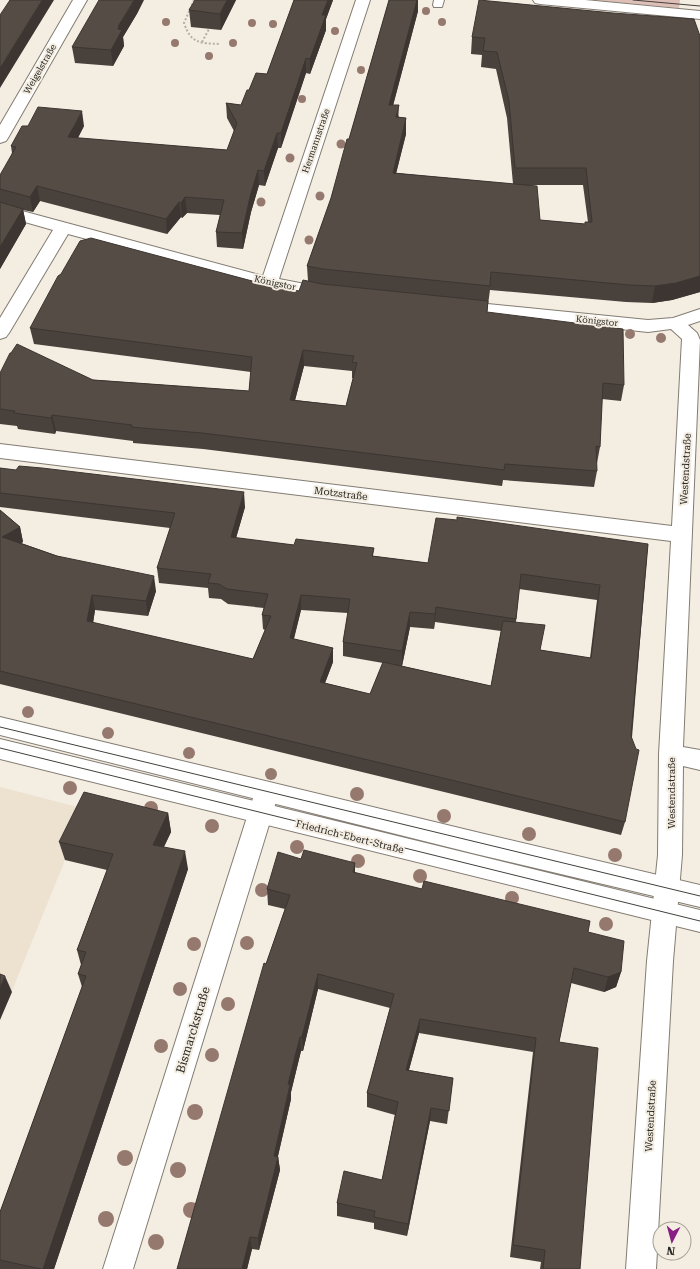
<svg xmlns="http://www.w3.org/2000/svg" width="700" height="1269" viewBox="0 0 700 1269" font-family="'Roboto Serif',serif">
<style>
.built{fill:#ede1d0}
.green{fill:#debfb7}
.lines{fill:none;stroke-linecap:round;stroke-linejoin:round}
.lane-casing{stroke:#837c72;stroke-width:2}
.street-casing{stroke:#837c72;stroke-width:2}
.secondary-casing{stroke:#837c72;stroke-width:2}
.path{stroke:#b4aea5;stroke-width:2;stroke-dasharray:2 2;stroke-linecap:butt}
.lane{fill:#fff;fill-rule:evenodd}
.street{fill:#fff;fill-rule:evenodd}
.secondary{fill:#fff;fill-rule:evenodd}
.tram{stroke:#44413c;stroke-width:1}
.tree{fill:#96796e}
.wall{fill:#49413c;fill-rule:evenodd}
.shaded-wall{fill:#3c3531}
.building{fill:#554c46;stroke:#3c3531;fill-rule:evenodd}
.labels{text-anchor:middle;stroke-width:4;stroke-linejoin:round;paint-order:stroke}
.far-street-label{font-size:9px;fill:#2a2824;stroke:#f4ede2}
.street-label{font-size:10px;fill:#2a2824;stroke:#f4ede2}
.near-street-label{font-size:12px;fill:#2a2824;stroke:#f4ede2}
</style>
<rect width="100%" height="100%" fill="#f4ede2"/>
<path class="built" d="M 0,787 L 89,810 L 65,860 L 0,1020 Z"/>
<path class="green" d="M 593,0 L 680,0 L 679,8 Z"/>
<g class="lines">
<g class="lane-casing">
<path id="lane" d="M 434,0 L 444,0 L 442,7 L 434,7 L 433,5 Z"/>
</g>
<g class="street-casing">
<path id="street" d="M 73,0 L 87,0 L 8,138 L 6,141 L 0,143 L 0,125 Z
M 356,0 L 370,0 L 279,279 L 336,290 L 339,294 L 336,298 L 330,299 L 269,288 L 68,234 L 9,333 L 6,337 L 0,339 L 0,318 L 53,230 L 0,215 L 0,205 L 263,276 Z
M 458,301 L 648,320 L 673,318 L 700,309 L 700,321 L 688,325 L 697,333 L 700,340 L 683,747 L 700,750 L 700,770 L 683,766 L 682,855 L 673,961 L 656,1269 L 626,1269 L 647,961 L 658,855 L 659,754 L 671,541 L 0,458 L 0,444 L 672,526 L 682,339 L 671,329 L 648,332 L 452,311 L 449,307 L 452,303 Z
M 267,782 L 275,785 L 279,792 L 133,1269 L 103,1269 L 255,792 L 259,785 Z"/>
</g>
<g class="secondary-casing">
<path id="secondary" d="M 533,0 L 585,0 L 700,11 L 700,19 L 540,4 L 535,3 Z
M 0,717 L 476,832 L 700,885 L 700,907 L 476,854 L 0,735 Z
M 0,739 L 700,910 L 700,932 L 0,759 Z"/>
</g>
<path class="path" d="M 194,0 L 184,23 C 191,44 200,43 220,44
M 202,42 L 209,29"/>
<use href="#lane" class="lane"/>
<use href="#street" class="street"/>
<use href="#secondary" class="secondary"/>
<path class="tram" d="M 633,0 L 700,6
M 0,727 L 700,896
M 0,748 L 700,921"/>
</g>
<g class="tree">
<circle cx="426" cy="11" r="4"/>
<circle cx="166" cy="22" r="4"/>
<circle cx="442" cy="22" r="4"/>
<circle cx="252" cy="23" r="4"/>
<circle cx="273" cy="24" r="4"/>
<circle cx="335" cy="31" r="4"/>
<circle cx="175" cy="43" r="4"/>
<circle cx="233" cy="43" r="4"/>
<circle cx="209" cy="56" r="4"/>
<circle cx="361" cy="70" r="4"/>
<circle cx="302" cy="99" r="4"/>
<circle cx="341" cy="144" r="4.5"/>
<circle cx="290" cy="158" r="4.5"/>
<circle cx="320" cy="196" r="4.5"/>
<circle cx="261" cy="202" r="4.5"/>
<circle cx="309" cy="240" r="4.5"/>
<circle cx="630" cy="334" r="5"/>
<circle cx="661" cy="338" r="5"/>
<circle cx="28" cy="712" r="6"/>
<circle cx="108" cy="733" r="6"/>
<circle cx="189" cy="753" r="6"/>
<circle cx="271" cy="774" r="6"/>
<circle cx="70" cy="788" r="7"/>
<circle cx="357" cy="794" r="7"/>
<circle cx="151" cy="808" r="7"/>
<circle cx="444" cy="816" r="7"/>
<circle cx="212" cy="826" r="7"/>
<circle cx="529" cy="834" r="7"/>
<circle cx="297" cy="847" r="7"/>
<circle cx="615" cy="855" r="7"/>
<circle cx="358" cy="861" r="7"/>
<circle cx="420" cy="876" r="7"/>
<circle cx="262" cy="890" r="7"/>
<circle cx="512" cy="898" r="7"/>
<circle cx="606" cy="924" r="7"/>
<circle cx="247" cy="943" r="7"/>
<circle cx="194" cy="944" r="7"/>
<circle cx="180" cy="989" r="7"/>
<circle cx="228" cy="1004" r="7"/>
<circle cx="161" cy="1046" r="7"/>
<circle cx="212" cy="1055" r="7"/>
<circle cx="195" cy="1112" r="8"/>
<circle cx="125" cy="1158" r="8"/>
<circle cx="178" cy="1170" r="8"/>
<circle cx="191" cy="1210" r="8"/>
<circle cx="106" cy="1219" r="8"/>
<circle cx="156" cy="1242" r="8"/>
</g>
<path class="wall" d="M 236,0 L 221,30 L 191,27 L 189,10 Z
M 294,0 L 333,0 L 326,19 L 326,30 L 310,74 L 306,73 L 281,148 L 278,148 L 265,186 L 259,185 L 251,212 L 243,249 L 217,247 L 216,232 L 220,215 L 187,213 L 182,218 L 181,217 L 167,234 L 40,201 L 33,212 L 23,210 L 26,224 L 0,269 L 0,189 L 12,153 L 11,146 L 84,126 L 78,138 L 227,150 L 234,131 L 227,118 L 226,103 L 241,105 L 249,90 L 267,74 Z
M 389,0 L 418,0 L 418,11 L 393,105 L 399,117 L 406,118 L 406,134 L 396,173 L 513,184 L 507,118 L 496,69 L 481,67 L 482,55 L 471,54 L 472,37 L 700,36 L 700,292 L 672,300 L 652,303 L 626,302 L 490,290 L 487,312 L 624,385 L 621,401 L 602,399 L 600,447 L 597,463 L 596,463 L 597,471 L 594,487 L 503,480 L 502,486 L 203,449 L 133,443 L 133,441 L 56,431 L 55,434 L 18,429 L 17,426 L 0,424 L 0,373 L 249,391 L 251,372 L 34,344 L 30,328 L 256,282 L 299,291 L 308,281 L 307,266 L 331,198 L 349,139 ZM 530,185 L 583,185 L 588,222 L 585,224 L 540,220 ZM 304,366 L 352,371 L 352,378 L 353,378 L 346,406 L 295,400 Z
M 138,12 L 123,37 L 124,46 L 113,66 L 75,63 L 72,47 Z
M 0,468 L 245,507 L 236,538 L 294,545 L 374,548 L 373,556 L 428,563 L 648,544 L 625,822 L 621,835 L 0,684 L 0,510 L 20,527 L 23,542 L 21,543 L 156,591 L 148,616 L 95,610 L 93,623 L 253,659 L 265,630 L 263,629 L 262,615 L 264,608 L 228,604 L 221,599 L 209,598 L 208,588 L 159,583 L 157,568 L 170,528 L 0,507 ZM 519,589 L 597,600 L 590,658 L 540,650 L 516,622 ZM 301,610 L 348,613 L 343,642 L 343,656 L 383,663 L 370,694 L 325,683 L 333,662 L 333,648 L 294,639 ZM 435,622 L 501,631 L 491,686 L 393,664 L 402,666 L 410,627 L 434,629 Z
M 168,813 L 171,832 L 164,847 L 188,869 L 54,1269 L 0,1269 L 0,1212 L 82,987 L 78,974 L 81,965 L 77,950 L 107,870 L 65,860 L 59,842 Z
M 301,859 L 588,932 L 621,972 L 616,987 L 604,992 L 571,983 L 559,1042 L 580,1269 L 540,1269 L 541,1262 L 510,1257 L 533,1052 L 419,1033 L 409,1070 L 453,1078 L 447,1124 L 430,1121 L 407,1236 L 374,1229 L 374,1223 L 337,1216 L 337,1203 L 382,1180 L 395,1115 L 367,1107 L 367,1093 L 390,1008 L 318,989 L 303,1051 L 301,1051 L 291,1092 L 291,1099 L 278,1156 L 280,1170 L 259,1250 L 252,1249 L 247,1269 L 177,1269 L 266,964 L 285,909 L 268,905 L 267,889 Z"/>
<path class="shaded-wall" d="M 42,0 L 54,0 L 0,88 L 0,68 Z
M 134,0 L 144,0 L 138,12 L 123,37 L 124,46 L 113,66 L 111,50 L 118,29 L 119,25 Z
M 227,0 L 236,0 L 221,30 L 220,14 Z
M 328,0 L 333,0 L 326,19 L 326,30 L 310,74 L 310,59 L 322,15 Z
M 417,0 L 418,0 L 418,11 L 389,121 L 389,105 Z
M 306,58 L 306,73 L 281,148 L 281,133 Z
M 399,105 L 398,122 L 396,117 Z
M 82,111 L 84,126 L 70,152 L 68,137 Z
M 406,118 L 406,134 L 392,190 L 393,173 Z
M 277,133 L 278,148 L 265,186 L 264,171 Z
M 258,170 L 259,185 L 251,212 L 243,249 L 242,233 L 250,197 Z
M 37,186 L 40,201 L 33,212 L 30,197 Z
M 185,197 L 187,213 L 182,218 L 181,203 Z
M 179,202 L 181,217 L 167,234 L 166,219 Z
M 23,209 L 26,224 L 0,269 L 0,247 Z
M 700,276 L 700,292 L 672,300 L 652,303 L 655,286 Z
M 303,350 L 304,366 L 291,416 L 290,400 Z
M 52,415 L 56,431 L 55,434 L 51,418 Z
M 244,492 L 245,507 L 232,552 L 231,537 Z
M 20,527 L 23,542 L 6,552 L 2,537 Z
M 154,576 L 156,591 L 148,616 L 146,601 Z
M 92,595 L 95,610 L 91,636 L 87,621 Z
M 301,595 L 301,610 L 290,653 L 290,638 Z
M 436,607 L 435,622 L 434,629 L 435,614 Z
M 410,612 L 410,627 L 402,666 L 402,651 Z
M 333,648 L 333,662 L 320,696 L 320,682 Z
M 168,813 L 171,832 L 156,863 L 153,845 Z
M 185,851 L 188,869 L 54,1269 L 43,1269 Z
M 355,863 L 355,879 L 353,872 Z
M 621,972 L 616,987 L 604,992 L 608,977 Z
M 318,974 L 318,989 L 303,1051 L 302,1037 Z
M 5,976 L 12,992 L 0,1020 L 0,988 Z
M 420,1019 L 419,1033 L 405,1084 L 406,1070 Z
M 300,1037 L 301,1051 L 291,1092 L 291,1099 L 275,1169 L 274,1156 L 288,1084 Z
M 431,1108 L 430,1121 L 407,1236 L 408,1224 Z
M 278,1157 L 280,1170 L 259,1250 L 258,1238 Z
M 250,1237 L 252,1249 L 247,1269 L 242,1269 Z"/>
<path class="building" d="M 10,0 L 42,0 L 0,68 L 0,15 Z
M 99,0 L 134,0 L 119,25 L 118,29 L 122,30 L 111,50 L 72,47 Z
M 195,0 L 227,0 L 220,14 L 189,10 Z
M 294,0 L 328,0 L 322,15 L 326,15 L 310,59 L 306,58 L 281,133 L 277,133 L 264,171 L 258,170 L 250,197 L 242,233 L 216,232 L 224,200 L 185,197 L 181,203 L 179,202 L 166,219 L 37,186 L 30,197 L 0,189 L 0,175 L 16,147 L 11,146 L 22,126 L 28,126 L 38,107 L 82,111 L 68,137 L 227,150 L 237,123 L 226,103 L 241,105 L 247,90 L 249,90 L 256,73 L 267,74 Z
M 389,0 L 417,0 L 389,105 L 399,105 L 396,117 L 406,118 L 393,173 L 537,186 L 540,220 L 585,224 L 585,222 L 592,222 L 586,168 L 515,168 L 509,101 L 497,52 L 483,51 L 485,38 L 472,37 L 479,0 L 613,13 L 694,19 L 700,36 L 700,276 L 676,283 L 655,286 L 629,285 L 491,272 L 490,286 L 323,269 L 307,266 L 331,198 L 347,139 L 349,139 Z
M 0,202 L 23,209 L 0,247 Z
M 91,238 L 256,282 L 299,291 L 303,280 L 322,284 L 488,301 L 487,312 L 623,329 L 624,385 L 603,383 L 600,447 L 596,446 L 597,471 L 505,464 L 504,470 L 202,433 L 131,427 L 132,425 L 52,415 L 51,418 L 14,413 L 15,411 L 0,409 L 0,373 L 10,353 L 11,353 L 17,344 L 93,380 L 249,391 L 252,357 L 30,328 L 58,276 L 61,274 L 80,241 ZM 303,350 L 354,356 L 352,362 L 357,363 L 346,406 L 290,400 Z
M 19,466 L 42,468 L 244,492 L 231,537 L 294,545 L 296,539 L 374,548 L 372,556 L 428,563 L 436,518 L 457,520 L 457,517 L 648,544 L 631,736 L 636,749 L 639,750 L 625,822 L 0,671 L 0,510 L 20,527 L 2,537 L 57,556 L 154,576 L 146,601 L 92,595 L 87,621 L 253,659 L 271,616 L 262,615 L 268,594 L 227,589 L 219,584 L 208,583 L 211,574 L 157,568 L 175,513 L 0,493 L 0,468 L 16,470 ZM 521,574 L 600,585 L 591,658 L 540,650 L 545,625 L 503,621 L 491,686 L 383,662 L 370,694 L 320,682 L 333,648 L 290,638 L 301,595 L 350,599 L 343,642 L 402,651 L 410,612 L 435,614 L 436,607 L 516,619 Z
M 84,792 L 168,813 L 153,845 L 185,851 L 43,1269 L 41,1269 L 0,1260 L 0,1212 L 86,976 L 78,974 L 86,952 L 77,950 L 113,854 L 59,842 Z
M 304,850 L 355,863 L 353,872 L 422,889 L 424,881 L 590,921 L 588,932 L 624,941 L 621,972 L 608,977 L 574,968 L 559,1042 L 598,1048 L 580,1269 L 543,1269 L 545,1250 L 513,1245 L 536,1038 L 420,1019 L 406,1070 L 453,1078 L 449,1111 L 431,1108 L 408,1224 L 374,1217 L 375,1211 L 337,1203 L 344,1171 L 382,1180 L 398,1102 L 367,1093 L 394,994 L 318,974 L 302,1037 L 300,1037 L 288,1084 L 290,1085 L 274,1156 L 278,1157 L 258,1238 L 250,1237 L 242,1269 L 177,1269 L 264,963 L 266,964 L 290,895 L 267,889 L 278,852 L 301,859 Z
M 0,974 L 5,976 L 0,988 Z"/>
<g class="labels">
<g class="far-street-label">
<text transform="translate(40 69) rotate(-60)" y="3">Weigelstraße</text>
<text transform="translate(316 141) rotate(-71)" y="3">Hermannstraße</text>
<text transform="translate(275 283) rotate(12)" y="3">Königstor</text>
<text transform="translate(597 321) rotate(6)" y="3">Königstor</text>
</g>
<g class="street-label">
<text transform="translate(685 469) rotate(-87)" y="4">Westendstraße</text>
<text transform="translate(341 493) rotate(7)" y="4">Motzstraße</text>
<text transform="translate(671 793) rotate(-90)" y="4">Westendstraße</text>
<text transform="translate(350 836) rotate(14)" y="4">Friedrich-Ebert-Straße</text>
<text transform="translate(650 1116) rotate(-87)" y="4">Westendstraße</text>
</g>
<g class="near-street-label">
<text transform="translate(193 1030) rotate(-73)" y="4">Bismarckstraße</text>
</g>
</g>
<g transform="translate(672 1241) rotate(186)"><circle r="19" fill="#f4ede2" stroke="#a39e96"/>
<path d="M0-3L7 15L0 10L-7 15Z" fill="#891e84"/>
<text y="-6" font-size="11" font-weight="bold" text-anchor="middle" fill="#2a2824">N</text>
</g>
</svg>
